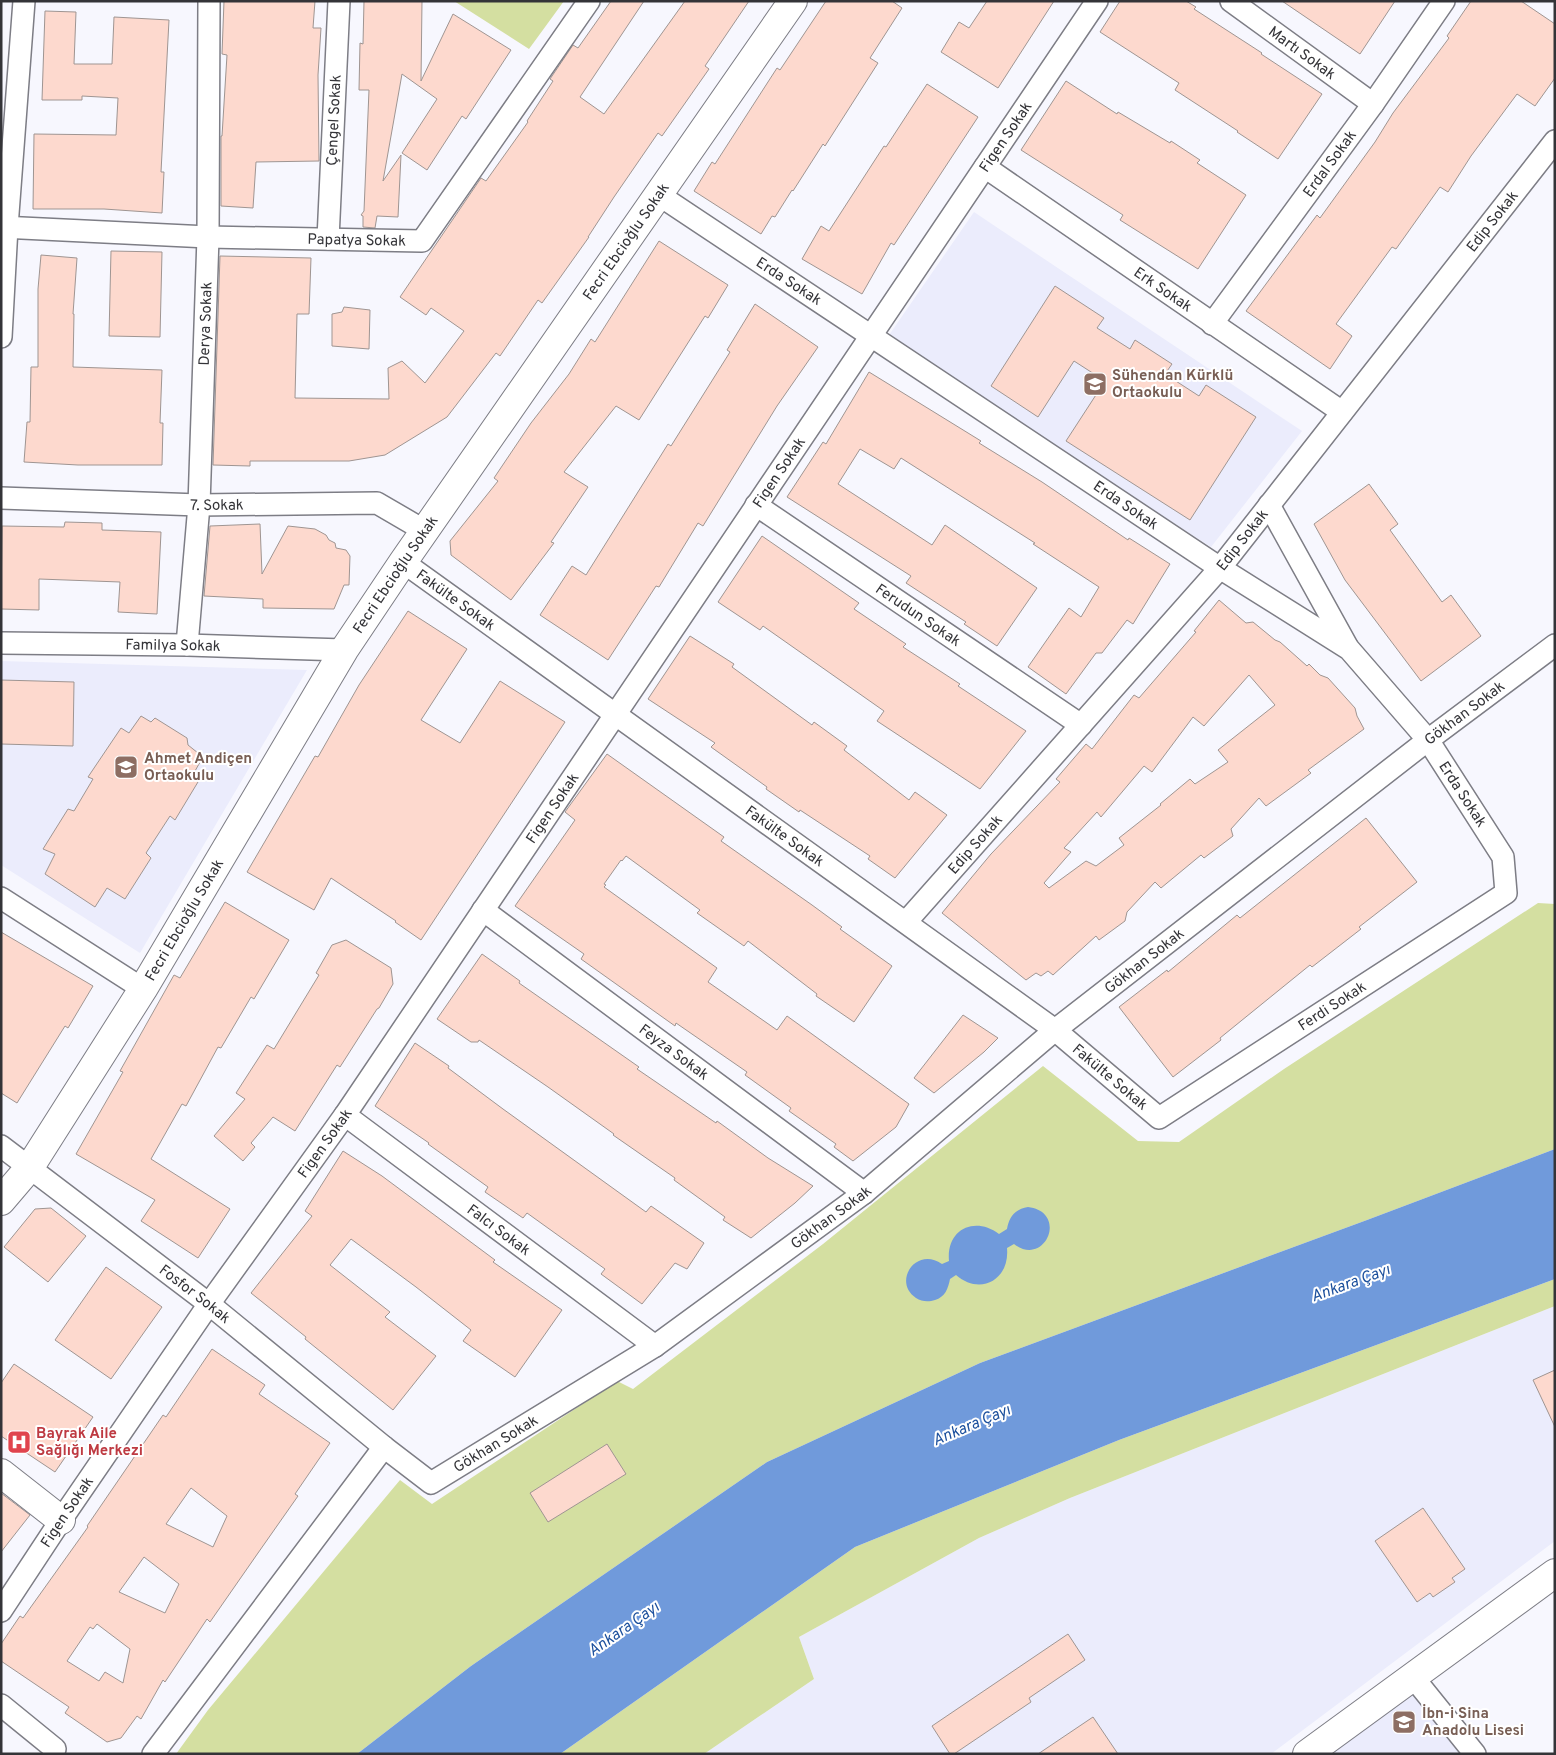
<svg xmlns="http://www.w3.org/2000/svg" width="1556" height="1755" viewBox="0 0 1556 1755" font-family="Overpass,sans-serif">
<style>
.built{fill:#ebecfc}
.green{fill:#d4dfa1}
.water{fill:#709adb}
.building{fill:#fdd9ce;stroke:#9f9592;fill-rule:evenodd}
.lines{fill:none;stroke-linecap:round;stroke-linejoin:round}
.minor-casing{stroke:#7d7d85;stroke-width:24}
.tertiary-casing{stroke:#7d7d85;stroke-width:30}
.minor{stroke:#fff;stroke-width:21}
.tertiary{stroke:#fff;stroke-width:28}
.labels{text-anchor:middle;stroke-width:4;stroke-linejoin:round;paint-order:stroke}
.street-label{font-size:15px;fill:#343438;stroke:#fff}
.education-label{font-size:15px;font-weight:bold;fill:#785e54;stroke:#fff;text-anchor:start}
.health-label{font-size:15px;font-weight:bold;fill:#be3a42;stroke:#fff;text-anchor:start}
.water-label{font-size:16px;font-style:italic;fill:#1c509d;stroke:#fff}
</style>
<rect width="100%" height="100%" fill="#f7f7fe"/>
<path class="built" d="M 974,212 L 1302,431 L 1211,547 L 887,338 Z
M 1,661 L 307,670 L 140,953 L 1,865 Z
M 1555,1306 L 1555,1541 L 1271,1754 L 704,1754 L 814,1679 L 799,1637 L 979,1538 L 1070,1498 Z
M 1414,1690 L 1461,1754 L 1328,1754 Z"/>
<path class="green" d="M 454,1 L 564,1 L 529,49 Z
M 1538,903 L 1555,904 L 1555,1149 L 1367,1220 L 980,1363 L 767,1462 L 471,1666 L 357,1754 L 176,1754 L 208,1710 L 400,1480 L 432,1504 L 617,1381 L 633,1389 L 823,1244 L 1043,1066 L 1138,1141 L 1179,1142 L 1284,1069 Z
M 1555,1279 L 1555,1306 L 1070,1498 L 979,1538 L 799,1637 L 814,1679 L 704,1754 L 560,1754 L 855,1547 L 1119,1440 Z"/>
<path class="water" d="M 1555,1149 L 1555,1279 L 1119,1440 L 855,1547 L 560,1754 L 357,1754 L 471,1666 L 767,1462 L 980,1363 L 1367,1220 Z
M 1028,1207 C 1069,1212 1045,1268 1014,1244 L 1007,1248 C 1010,1280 980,1296 956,1275 L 950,1279 C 948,1289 945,1297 935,1300 C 929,1302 922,1302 916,1298 C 892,1282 916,1246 942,1264 L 949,1261 C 946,1229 975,1216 999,1234 L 1007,1229 C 1009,1217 1015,1209 1028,1207 Z"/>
<path class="building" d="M 224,1 L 315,1 L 313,28 L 321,28 L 318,75 L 319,161 L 256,162 L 253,208 L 221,206 L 221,136 L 222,136 L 227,55 L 222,54 Z
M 364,1 L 422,1 L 421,81 L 453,14 L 511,50 L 466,119 L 462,116 L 427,170 L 402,153 L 437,99 L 402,74 L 383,181 L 401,155 L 398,217 L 377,216 L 375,228 L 363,227 L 363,216 L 361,215 L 364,211 L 369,90 L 359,90 L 360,43 L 363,44 Z
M 611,1 L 644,1 L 580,97 L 604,114 L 685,1 L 749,1 L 705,66 L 709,69 L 662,136 L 658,133 L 614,197 L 588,237 L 589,237 L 542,303 L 538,300 L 500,356 L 496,353 L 447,417 L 385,455 L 349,461 L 250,461 L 250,466 L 213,465 L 220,256 L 311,258 L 309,314 L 297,314 L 295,398 L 389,399 L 388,368 L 402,361 L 425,383 L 464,331 L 431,308 L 426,315 L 400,297 L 481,178 L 486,181 L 528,122 L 527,121 L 553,81 L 550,79 L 573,45 L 578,48 Z
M 826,1 L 892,1 L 902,8 L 870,58 L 878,63 L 825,146 L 823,144 L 793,191 L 792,190 L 775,217 L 772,216 L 761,234 L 694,191 L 712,162 L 715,164 L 777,68 L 780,70 Z
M 987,1 L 1054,1 L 998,88 L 941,52 L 959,22 L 969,28 Z
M 1120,1 L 1186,1 L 1196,7 L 1194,9 L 1262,53 L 1261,54 L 1322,94 L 1278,159 L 1237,132 L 1238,131 L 1175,90 L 1179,83 L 1100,32 Z
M 1282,1 L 1395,1 L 1360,54 Z
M 1471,1 L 1521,1 L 1555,24 L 1555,78 L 1535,106 L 1517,94 L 1471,156 L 1448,192 L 1440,187 L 1396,249 L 1392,247 L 1336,324 L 1352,336 L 1330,369 L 1246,311 L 1317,215 L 1320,218 L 1375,142 L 1393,113 L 1449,38 L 1447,36 Z
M 45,11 L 76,12 L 74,64 L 112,64 L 114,17 L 169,20 L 161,172 L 164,172 L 162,213 L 104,209 L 33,209 L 34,134 L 116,135 L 118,98 L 82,96 L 82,100 L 42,100 Z
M 1066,81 L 1117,114 L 1118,112 L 1170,143 L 1171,141 L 1200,160 L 1197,163 L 1246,195 L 1198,269 L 1120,220 L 1123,215 L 1021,150 Z
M 927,84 L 978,117 L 894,245 L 891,243 L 862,294 L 802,259 L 821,226 L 829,231 L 884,146 L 886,147 Z
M 659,241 L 728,285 L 708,318 L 705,316 L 639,420 L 616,406 L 564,472 L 588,487 L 551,542 L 554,543 L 511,600 L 451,555 L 450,541 L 498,481 L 494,478 L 531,423 L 569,374 L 591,339 L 595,342 Z
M 111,251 L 162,252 L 160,337 L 109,336 Z
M 41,255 L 77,258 L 73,314 L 74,314 L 73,367 L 162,370 L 160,423 L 163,423 L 162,465 L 78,465 L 24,462 L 27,422 L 30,422 L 31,367 L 38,367 L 38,289 Z
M 1055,286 L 1104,318 L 1097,328 L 1130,349 L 1135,340 L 1172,364 L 1165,374 L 1199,396 L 1206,385 L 1256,417 L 1190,520 L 1066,441 L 1105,381 L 1074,361 L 1038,417 L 991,386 Z
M 755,304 L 818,347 L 777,406 L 703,526 L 698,523 L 659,587 L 656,586 L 608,660 L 540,615 L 572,566 L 586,575 L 668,444 L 671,446 L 730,352 L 727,350 Z
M 344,307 L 370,310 L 369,349 L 332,346 L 332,314 L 342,312 Z
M 869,372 L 981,441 L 979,443 L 1042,482 L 1128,540 L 1129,538 L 1170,564 L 1133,624 L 1127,620 L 1102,653 L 1096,653 L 1066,694 L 1028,667 L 1069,608 L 1081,617 L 1099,587 L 1033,544 L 1035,543 L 901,458 L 894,469 L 860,449 L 838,484 L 932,545 L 945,525 L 1037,588 L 997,646 L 964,624 L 966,622 L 906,583 L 911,576 L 787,497 L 823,442 L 826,444 Z
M 1369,484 L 1398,524 L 1390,530 L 1442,602 L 1451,595 L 1481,636 L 1421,681 L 1345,580 L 1314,524 Z
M 65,522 L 102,523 L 102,530 L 161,532 L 157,614 L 118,612 L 120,582 L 39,579 L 39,610 L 1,609 L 2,526 L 64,527 Z
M 260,524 L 262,574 L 288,526 L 315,529 L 326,535 L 329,540 L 335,543 L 336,548 L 346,550 L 350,556 L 349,585 L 344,585 L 334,609 L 263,608 L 263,599 L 204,596 L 210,526 Z
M 762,536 L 859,603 L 854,609 L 906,644 L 903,647 L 960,684 L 958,686 L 1026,731 L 980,789 L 877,721 L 884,711 L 763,626 L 760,630 L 718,602 Z
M 1219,600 L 1246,623 L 1253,622 L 1275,640 L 1280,642 L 1307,666 L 1309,664 L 1320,675 L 1328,678 L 1355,708 L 1357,716 L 1364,729 L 1308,770 L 1311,773 L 1266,806 L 1259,798 L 1231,829 L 1233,836 L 1204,858 L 1201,855 L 1161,888 L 1155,882 L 1127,912 L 1125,921 L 1099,940 L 1096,936 L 1053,975 L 1048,971 L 1041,976 L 1036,973 L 1026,980 L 942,913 L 991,854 L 1060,782 L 1056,779 L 1086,744 L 1092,749 L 1134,695 L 1139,698 L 1196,632 L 1194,631 ZM 1249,675 L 1275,705 L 1218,750 L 1228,762 L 1195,784 L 1190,779 L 1160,804 L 1161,805 L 1119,838 L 1124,845 L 1096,866 L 1086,861 L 1049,888 L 1044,883 L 1071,852 L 1064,848 L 1097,812 L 1101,817 L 1144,766 L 1152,772 L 1193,717 L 1204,726 Z
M 408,611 L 467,649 L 421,720 L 460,743 L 500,681 L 565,722 L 421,940 L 395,922 L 396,921 L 331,878 L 314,910 L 247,872 L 315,756 L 318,757 L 359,685 Z
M 690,636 L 734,664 L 732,667 L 812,725 L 814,722 L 847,746 L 844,750 L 909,800 L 915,792 L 947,815 L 895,878 L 868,859 L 870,856 L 800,810 L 799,812 L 766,789 L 767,787 L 711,747 L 715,743 L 648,699 Z
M 1,680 L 74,682 L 73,746 L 1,744 Z
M 141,716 L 151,722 L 155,718 L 187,738 L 188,745 L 203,757 L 195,771 L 201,777 L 175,820 L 170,816 L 146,853 L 151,858 L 125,899 L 107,888 L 95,907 L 45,874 L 55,854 L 43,849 L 68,809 L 74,811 L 93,779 L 88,777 L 121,728 L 129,733 Z
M 607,754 L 724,837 L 721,841 L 812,905 L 842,927 L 840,929 L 892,966 L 854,1022 L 816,996 L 817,994 L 748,941 L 744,946 L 697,913 L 700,910 L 626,856 L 622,861 L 621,860 L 604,884 L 606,885 L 604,887 L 717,968 L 708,982 L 777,1030 L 787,1016 L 909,1104 L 896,1127 L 853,1161 L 834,1147 L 836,1144 L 789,1111 L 791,1108 L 745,1075 L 747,1072 L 676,1023 L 675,1026 L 581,959 L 584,954 L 515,906 L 575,820 L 565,812 Z
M 1366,818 L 1417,882 L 1359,927 L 1361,929 L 1312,967 L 1310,965 L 1220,1038 L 1221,1040 L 1173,1077 L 1119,1007 L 1167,970 L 1168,972 L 1237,915 L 1240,918 Z
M 225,902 L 289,940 L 254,999 L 251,997 L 221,1048 L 218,1047 L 186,1106 L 182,1104 L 151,1159 L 230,1209 L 198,1258 L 141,1221 L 155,1200 L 76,1154 L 123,1072 L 120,1071 L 174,975 L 180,978 Z
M 1,932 L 93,986 L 68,1028 L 65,1026 L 17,1103 L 1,1093 Z
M 346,940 L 391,968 L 393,984 L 379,1008 L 377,1009 L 340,1067 L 337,1065 L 295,1131 L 273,1117 L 251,1143 L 255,1147 L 243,1161 L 214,1136 L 245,1099 L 236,1093 L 267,1045 L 274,1049 L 319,975 L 316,973 L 332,945 Z
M 482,954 L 520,981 L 519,983 L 639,1067 L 637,1069 L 716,1123 L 717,1121 L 768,1158 L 813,1186 L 795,1203 L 751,1238 L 723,1220 L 725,1217 L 674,1180 L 675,1178 L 613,1135 L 614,1134 L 548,1087 L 479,1040 L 478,1042 L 471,1042 L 437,1019 Z
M 963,1015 L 998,1038 L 984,1052 L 934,1093 L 914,1078 Z
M 415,1043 L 449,1066 L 448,1068 L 503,1109 L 646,1212 L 651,1206 L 704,1243 L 687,1269 L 675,1263 L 642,1304 L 601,1274 L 605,1269 L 527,1213 L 523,1218 L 485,1192 L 488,1187 L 428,1144 L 429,1143 L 375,1106 Z
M 343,1151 L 382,1176 L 495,1260 L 493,1262 L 562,1310 L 515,1377 L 463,1341 L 471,1330 L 416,1287 L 351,1239 L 330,1265 L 390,1312 L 385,1317 L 436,1356 L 393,1410 L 305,1339 L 306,1337 L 251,1293 L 312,1216 L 305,1211 Z
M 51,1208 L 86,1236 L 48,1282 L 4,1247 L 35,1209 Z
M 106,1267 L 162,1307 L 111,1379 L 55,1340 Z
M 212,1349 L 265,1385 L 259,1394 L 330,1443 L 295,1494 L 298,1496 L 258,1553 L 210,1622 L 207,1619 L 165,1682 L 163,1680 L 141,1719 L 137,1716 L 121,1738 L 107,1742 L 65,1713 L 69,1707 L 1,1661 L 1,1644 L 20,1616 L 23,1618 L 88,1527 L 87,1526 L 163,1415 L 166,1417 ZM 191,1488 L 227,1516 L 213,1547 L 166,1524 ZM 144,1557 L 179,1584 L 165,1613 L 119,1592 ZM 97,1624 L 130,1649 L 123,1683 L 105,1672 L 99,1681 L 67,1661 L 90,1627 L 93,1629 Z
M 14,1364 L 93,1417 L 55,1472 L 1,1436 L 1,1383 Z
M 1555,1370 L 1555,1427 L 1533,1380 Z
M 607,1444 L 626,1474 L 548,1522 L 530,1493 Z
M 1,1493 L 30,1515 L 1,1552 Z
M 1423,1508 L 1465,1569 L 1452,1578 L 1455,1582 L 1433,1597 L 1430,1593 L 1417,1602 L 1375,1541 Z
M 1068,1634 L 1085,1660 L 1029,1698 L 1031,1702 L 954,1754 L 950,1754 L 932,1726 Z
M 1093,1717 L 1118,1754 L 1038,1754 Z"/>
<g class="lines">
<g class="minor-casing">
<g id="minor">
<path id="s1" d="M 1231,1 L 1373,104"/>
<path id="s2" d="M 985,167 L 1342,412"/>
<path id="s3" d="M 1,227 L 208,237 L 422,241 L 589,1"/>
<path id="s4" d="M 328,239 L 339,1"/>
<path id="s5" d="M 1212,324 L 1373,104 L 1444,1"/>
<path d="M 1,337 L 7,227 L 24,1"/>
<path id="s6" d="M 1,498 L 199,505 L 377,503 L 425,531"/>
<path id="s7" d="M 756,505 L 1081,725"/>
<path d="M 1269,505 L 1347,646"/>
<path id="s8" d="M 403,562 L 1055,1030 L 1159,1118 L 1506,893 L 1503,857 L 1428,740 L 1349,649 L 1220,568 L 659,195"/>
<path id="s9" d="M 1,643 L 187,645 L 344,650"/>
<path id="s10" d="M 187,645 L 199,505 L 208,237 L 209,1"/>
<path d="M 1,898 L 143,989"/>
<path id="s11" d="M 483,910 L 864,1193"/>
<path id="s12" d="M 906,922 L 1220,568 L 1555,141"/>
<path id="s13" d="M 345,1115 L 655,1346"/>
<path id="s14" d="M 1,1146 L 209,1304 L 384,1447"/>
<path id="s15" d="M 1,1611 L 61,1520 L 209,1304 L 345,1115 L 1097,1"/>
<path d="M 1413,1677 L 1475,1754"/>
<path d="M 1,1705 L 55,1749"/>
<path id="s16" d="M 153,1754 L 384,1447 L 431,1483 L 655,1346 L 864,1193 L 1055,1030 L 1428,740 L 1555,645"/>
</g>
</g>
<g class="tertiary-casing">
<g id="tertiary">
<path id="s17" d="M 1,1201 L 30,1167 L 143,989 L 344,650 L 403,562 L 793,1"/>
<path d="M 1,1473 L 61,1520"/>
<path d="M 1307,1754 L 1555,1573"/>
</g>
</g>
<use href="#minor" class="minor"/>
<use href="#tertiary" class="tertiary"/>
</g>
<defs>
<g id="school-square" transform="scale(1.25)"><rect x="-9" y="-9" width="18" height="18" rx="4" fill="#8d6e63" stroke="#fff"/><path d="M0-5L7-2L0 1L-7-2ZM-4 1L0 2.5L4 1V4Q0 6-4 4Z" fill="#fff"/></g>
<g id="hospital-square" transform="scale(1.25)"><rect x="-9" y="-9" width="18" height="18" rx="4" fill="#e0444e" stroke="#fff"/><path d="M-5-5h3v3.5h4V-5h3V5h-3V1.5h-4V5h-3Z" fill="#fff"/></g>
</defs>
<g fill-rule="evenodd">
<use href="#school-square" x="1095" y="384"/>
<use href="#school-square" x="126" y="767"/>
<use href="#hospital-square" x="19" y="1442"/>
<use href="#school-square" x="1404" y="1722"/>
</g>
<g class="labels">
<g class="street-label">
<text dy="5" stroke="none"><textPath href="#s1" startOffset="88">Martı Sokak</textPath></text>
<text dy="5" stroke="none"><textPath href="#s4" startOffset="119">Çengel Sokak</textPath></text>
<text dy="5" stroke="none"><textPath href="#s15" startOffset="1784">Figen Sokak</textPath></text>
<text dy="5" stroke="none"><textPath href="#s5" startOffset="199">Erdal Sokak</textPath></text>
<text dy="5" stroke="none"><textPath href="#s12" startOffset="914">Edip Sokak</textPath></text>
<text dy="5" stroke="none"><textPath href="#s3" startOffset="356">Papatya Sokak</textPath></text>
<text dy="5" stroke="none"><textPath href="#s17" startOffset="1146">Fecri Ebcioğlu Sokak</textPath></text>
<text transform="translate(789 281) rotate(33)" y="5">Erda Sokak</text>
<text dy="5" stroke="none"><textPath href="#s2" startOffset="216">Erk Sokak</textPath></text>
<text dy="5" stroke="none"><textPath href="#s10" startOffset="322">Derya Sokak</textPath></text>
<text dy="5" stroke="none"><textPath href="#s15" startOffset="1379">Figen Sokak</textPath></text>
<text dy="5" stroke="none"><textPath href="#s6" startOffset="216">7. Sokak</textPath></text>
<text transform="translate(1126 505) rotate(34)" y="5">Erda Sokak</text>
<text dy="5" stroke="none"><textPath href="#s12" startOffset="509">Edip Sokak</textPath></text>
<text dy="5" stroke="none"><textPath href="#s17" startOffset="741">Fecri Ebcioğlu Sokak</textPath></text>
<text dy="5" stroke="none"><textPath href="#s8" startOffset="65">Fakülte Sokak</textPath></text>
<text dy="5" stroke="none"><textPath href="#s7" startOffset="196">Ferudun Sokak</textPath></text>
<text dy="5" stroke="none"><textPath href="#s9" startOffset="172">Familya Sokak</textPath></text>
<text dy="5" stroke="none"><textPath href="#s16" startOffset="1734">Gökhan Sokak</textPath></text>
<text transform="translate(1463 794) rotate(57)" y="5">Erda Sokak</text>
<text dy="5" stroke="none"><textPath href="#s15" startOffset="974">Figen Sokak</textPath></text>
<text dy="5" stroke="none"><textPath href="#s8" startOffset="470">Fakülte Sokak</textPath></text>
<text dy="5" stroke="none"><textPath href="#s12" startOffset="104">Edip Sokak</textPath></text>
<text dy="5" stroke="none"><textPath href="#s17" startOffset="336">Fecri Ebcioğlu Sokak</textPath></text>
<text dy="5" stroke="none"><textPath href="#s16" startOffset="1329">Gökhan Sokak</textPath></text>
<text dy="5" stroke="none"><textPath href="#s8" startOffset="1145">Ferdi Sokak</textPath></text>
<text dy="5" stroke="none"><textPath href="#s11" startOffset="238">Feyza Sokak</textPath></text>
<text dy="5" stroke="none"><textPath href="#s8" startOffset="875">Fakülte Sokak</textPath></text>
<text dy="5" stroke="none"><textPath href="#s15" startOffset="569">Figen Sokak</textPath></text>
<text dy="5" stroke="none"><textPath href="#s16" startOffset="924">Gökhan Sokak</textPath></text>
<text dy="5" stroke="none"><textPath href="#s13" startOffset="192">Falcı Sokak</textPath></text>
<text dy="5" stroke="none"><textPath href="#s14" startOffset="244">Fosfor Sokak</textPath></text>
<text dy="5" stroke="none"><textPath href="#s16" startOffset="519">Gökhan Sokak</textPath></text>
<text dy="5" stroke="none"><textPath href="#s15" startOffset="119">Figen Sokak</textPath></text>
</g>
<g class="education-label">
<text x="1112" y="380">Sühendan Kürklü<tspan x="1112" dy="17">Ortaokulu</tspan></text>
<text x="144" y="763">Ahmet Andiçen<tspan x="144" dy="17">Ortaokulu</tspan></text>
<text x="1422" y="1718">İbn-i Sina<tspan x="1422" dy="17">Anadolu Lisesi</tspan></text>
</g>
<g class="health-label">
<text x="36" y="1438">Bayrak Aile<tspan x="36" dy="17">Sağlığı Merkezi</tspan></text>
</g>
<g class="water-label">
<text transform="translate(1350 1282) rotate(-20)" y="6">Ankara Çayı</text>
<text transform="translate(971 1424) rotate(-23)" y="6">Ankara Çayı</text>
<text transform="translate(623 1628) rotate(-35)" y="6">Ankara Çayı</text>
</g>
</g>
<rect width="1556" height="1755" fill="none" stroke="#343438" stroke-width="5"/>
</svg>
